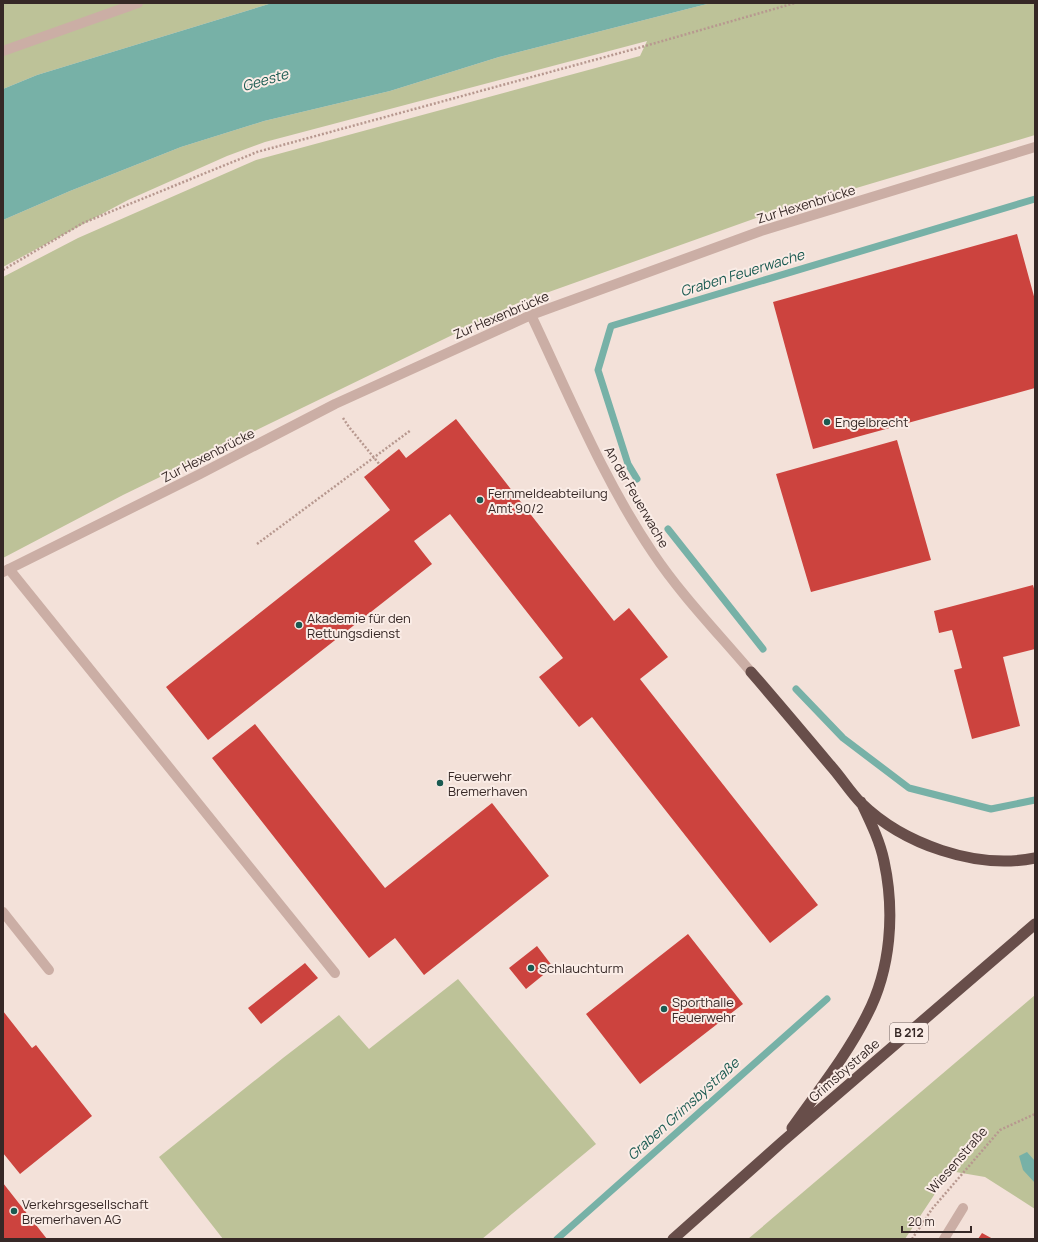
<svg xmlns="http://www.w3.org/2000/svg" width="1038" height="1242" viewBox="0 0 1038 1242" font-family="Manrope,sans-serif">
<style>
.green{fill:#bdc298}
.water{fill:#77b1a7}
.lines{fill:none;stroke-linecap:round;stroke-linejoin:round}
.stream{stroke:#77b1a7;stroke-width:7}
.building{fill:#cc433e}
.path{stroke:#b7988f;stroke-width:2.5;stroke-dasharray:2 2;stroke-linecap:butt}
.service{stroke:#cbaea5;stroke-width:10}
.minor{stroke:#cbaea5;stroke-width:10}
.trunk{stroke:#684e4a;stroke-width:11}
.poi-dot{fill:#1a5a51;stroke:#faece6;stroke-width:1.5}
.labels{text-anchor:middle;stroke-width:4;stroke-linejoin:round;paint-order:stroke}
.shield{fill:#faece6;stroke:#716360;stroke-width:1}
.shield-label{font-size:12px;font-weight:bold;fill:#362826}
.street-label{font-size:13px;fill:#362826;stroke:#faece6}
.poi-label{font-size:13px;fill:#362826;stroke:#faece6;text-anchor:start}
.water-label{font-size:14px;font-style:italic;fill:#1a5a51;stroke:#faece6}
</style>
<rect width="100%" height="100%" fill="#f3e1d9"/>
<path class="green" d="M 3,3 L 272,3 L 37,75 L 3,89 Z
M 711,3 L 1035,3 L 1035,135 L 759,217 L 518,303 L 123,495 L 3,558 L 3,277 L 78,238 L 256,160 L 640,56 L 647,41 L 265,142 L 227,156 L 128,200 L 3,267 L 3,220 L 70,191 L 181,147 L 264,121 L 390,91 L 499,57 Z
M 458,979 L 596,1144 L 482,1239 L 223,1239 L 159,1157 L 283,1058 L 339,1015 L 369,1049 Z
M 1035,995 L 1035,1209 L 985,1177 L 950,1171 L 905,1239 L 748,1239 Z"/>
<path class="water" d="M 272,3 L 711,3 L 499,57 L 390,91 L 264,121 L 181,147 L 70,191 L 3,220 L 3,89 L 37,75 Z
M 1027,1152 L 1035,1161 L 1035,1183 L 1023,1170 L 1019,1156 Z"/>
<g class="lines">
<path class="stream" d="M 637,479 L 628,464 L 598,370 L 611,326 L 1035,199
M 668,529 L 763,649
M 796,689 L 843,738 L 909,788 L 991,809 L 1035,800
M 557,1239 L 827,999"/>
</g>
<path class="building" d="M 1017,234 L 1035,300 L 1035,388 L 813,449 L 773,302 Z
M 456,419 L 614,621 L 629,608 L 668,657 L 640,679 L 818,905 L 770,943 L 592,717 L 579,727 L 539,677 L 563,658 L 450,514 L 414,541 L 432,564 L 208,740 L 166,687 L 390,510 L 364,477 L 399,449 L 406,458 Z
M 897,440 L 931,560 L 811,592 L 776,474 Z
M 1033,585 L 1035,592 L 1035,649 L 1003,657 L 1020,726 L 972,739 L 954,670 L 962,668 L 952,630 L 939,633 L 934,611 Z
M 255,724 L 385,888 L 492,803 L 549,876 L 424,975 L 395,938 L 369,958 L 212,758 Z
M 688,934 L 743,1004 L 640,1084 L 586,1014 Z
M 537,946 L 553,967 L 526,989 L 509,968 Z
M 305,963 L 318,978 L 261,1024 L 248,1008 Z
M 3,1011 L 32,1048 L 36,1045 L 92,1116 L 20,1174 L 3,1153 Z
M 3,1183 L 47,1239 L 3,1239 Z
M 982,1233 L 993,1239 L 978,1239 Z"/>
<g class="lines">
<path class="path" d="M 3,270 L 83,223 L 257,152 L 638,48 L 795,3
M 343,418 L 349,427 L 380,465
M 257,544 L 411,430
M 912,1239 L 932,1209 L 1000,1130 L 1035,1114"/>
<path class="service" d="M 3,51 L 138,3
M 9,569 L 335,973
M 3,912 L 49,970
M 944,1239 L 963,1208"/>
<path class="minor" d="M 531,315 C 569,395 603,479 653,553 C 681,595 718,633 751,672
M 3,572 L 200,474 L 335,404 L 531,315 L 761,231 L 1035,147"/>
<path class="trunk" d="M 751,672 C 778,703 804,734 830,765 C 841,777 850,792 861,803 C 903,844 976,870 1035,858
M 792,1128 C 818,1091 847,1055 867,1015 C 891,969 895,912 884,861 C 880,841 870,821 861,802
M 673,1239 L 782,1142 L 1035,924"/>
</g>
<g class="poi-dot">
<circle cx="827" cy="422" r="4"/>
<circle cx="480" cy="500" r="4"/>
<circle cx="299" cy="625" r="4"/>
<circle cx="440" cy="783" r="4"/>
<circle cx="531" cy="968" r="4"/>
<circle cx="664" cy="1009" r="4"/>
<circle cx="14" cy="1211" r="4"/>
</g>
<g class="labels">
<rect class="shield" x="890" y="1023" width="38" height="20" rx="3"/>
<g class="shield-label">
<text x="909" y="1037">B 212</text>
</g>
<g class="street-label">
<text transform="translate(806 204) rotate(-17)" y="5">Zur Hexenbrücke</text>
<text transform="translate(501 315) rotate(-23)" y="5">Zur Hexenbrücke</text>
<text transform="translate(208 455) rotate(-27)" y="5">Zur Hexenbrücke</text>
<text transform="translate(637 497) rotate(60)" y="5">An der Feuerwache</text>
<text transform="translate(844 1070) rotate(-41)" y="5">Grimsbystraße</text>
<text transform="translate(957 1160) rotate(-49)" y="5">Wiesenstraße</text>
</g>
<g class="poi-label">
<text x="835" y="427">Engelbrecht</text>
<text x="488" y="498">Fernmeldeabteilung<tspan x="488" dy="15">Amt 90/2</tspan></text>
<text x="307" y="623">Akademie für den<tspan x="307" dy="15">Rettungsdienst</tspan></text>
<text x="448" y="781">Feuerwehr<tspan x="448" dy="15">Bremerhaven</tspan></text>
<text x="539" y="973">Schlauchturm</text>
<text x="672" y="1007">Sporthalle<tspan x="672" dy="15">Feuerwehr</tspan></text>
<text x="22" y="1209">Verkehrsgesellschaft<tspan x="22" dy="15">Bremerhaven AG</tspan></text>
</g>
<g class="water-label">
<text transform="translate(265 80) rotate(-16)" y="5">Geeste</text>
<text transform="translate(742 273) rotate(-17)" y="5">Graben Feuerwache</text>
<text transform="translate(683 1109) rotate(-42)" y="5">Graben Grimsbystraße</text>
</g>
</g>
<rect width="1038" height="1242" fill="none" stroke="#362826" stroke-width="8"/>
<path d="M902 1226v6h69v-6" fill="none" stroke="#362826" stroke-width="2"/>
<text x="908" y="1226" font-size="12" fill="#362826" stroke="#faece6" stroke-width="3" paint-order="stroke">20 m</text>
</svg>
